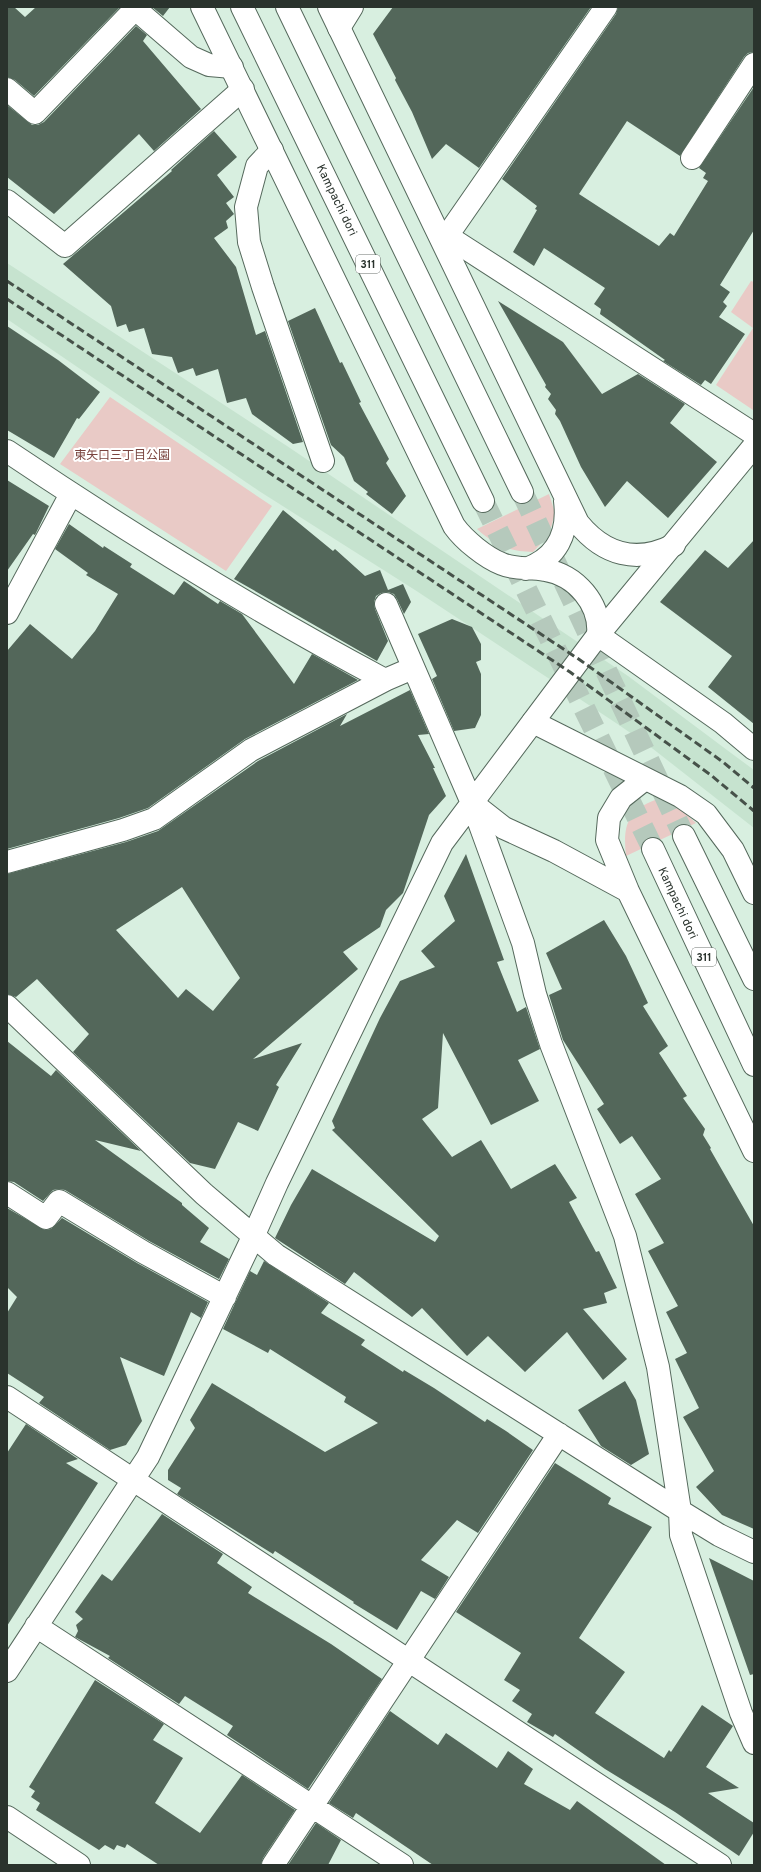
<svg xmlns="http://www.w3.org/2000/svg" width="761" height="1872" viewBox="0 0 761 1872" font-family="Overpass,'Noto Sans JP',sans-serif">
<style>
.built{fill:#c6e3cf}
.green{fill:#e9cac6}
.building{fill:#53675a;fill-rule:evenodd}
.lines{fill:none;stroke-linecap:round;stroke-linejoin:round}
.major-tunnel{stroke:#b5c9bc;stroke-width:22;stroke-dasharray:22 11;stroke-linecap:butt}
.minor-casing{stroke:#55695c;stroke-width:24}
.major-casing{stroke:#55695c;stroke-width:24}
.minor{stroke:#fff;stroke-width:22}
.major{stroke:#fff;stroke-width:22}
.rail{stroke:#465149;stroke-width:3;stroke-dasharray:8 4;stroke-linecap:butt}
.labels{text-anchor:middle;stroke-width:4;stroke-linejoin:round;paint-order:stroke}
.shield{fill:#fff;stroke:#6a706c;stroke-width:1}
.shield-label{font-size:11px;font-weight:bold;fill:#2a332d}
.street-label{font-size:12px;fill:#2a332d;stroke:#fff}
.park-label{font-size:12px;fill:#7a443f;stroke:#fff}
</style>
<rect width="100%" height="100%" fill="#d8efe0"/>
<path class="built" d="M 7,263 L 287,446 L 628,676 L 731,753 L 754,770 L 754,828 L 648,745 L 616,723 L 415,590 L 259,491 L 7,319 Z"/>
<path class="green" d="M 751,281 L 754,282 L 753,410 L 716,385 L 753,328 L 731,312 Z
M 110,397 L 272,506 L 226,571 L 60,464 Z
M 549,494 L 555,513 L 549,535 L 533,552 C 507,551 496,546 477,529 Z
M 655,800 L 681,810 L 696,823 L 626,856 C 623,828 626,811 655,800 Z"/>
<path class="building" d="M 7,7 L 14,7 L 25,17 L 36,7 L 120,7 L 34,96 L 15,80 L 7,77 Z
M 152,7 L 170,7 L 163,16 Z
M 393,7 L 591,7 L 479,168 L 446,144 L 432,159 L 412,112 L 395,80 L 396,78 L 373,34 Z
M 618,7 L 754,7 L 754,52 L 748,53 L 744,57 L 680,156 L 627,121 L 579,194 L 659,246 L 670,233 L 674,236 L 708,181 L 703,178 L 706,173 L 699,168 L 754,87 L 754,230 L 720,285 L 730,292 L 723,302 L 727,306 L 719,317 L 745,334 L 711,384 L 705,380 L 701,385 L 663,361 L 665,360 L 600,314 L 601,309 L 594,304 L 605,288 L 544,248 L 534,266 L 513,252 L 537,210 L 535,209 L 537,206 L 502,179 L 616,14 Z
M 136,26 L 147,35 L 143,41 L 201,109 L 154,151 L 139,134 L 54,214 L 7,177 L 7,105 L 32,125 L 38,125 L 44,122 Z
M 214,131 L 237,157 L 217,175 L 234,197 L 226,203 L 234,214 L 226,221 L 228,228 L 214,238 L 236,267 L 256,335 L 265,331 L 303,442 L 293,444 L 252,414 L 246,398 L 227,403 L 218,369 L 196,376 L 193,368 L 178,373 L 172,357 L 152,354 L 144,328 L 129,332 L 126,324 L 117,327 L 111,306 L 63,264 L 172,171 L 171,170 Z
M 498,301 L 563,342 L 602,394 L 638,374 L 685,404 L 670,423 L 717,462 L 668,518 L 627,481 L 605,507 L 581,467 L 560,421 L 555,414 L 556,410 L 548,399 L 551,394 L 545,387 L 546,385 Z
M 315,308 L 340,363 L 342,362 L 361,402 L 359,403 L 389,459 L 386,463 L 406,496 L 392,514 L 366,494 L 368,492 L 354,481 L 344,457 L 331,445 L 288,321 Z
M 7,326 L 58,360 L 100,392 L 79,419 L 77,418 L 54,458 L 7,430 Z
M 7,480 L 49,506 L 35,535 L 33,534 L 7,571 Z
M 283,510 L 333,551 L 335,549 L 365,576 L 380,570 L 388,590 L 403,584 L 411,602 L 404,614 L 397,599 L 394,594 L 388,592 L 381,593 L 376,596 L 374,602 L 375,609 L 388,641 L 377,661 L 234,579 Z
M 69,524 L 103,548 L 104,546 L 132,564 L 130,567 L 174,595 L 184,581 L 218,604 L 220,601 L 242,614 L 294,684 L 312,654 L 358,680 L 245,739 L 148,808 L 119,818 L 7,849 L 7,651 L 30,624 L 72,659 L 95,631 L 118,594 L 86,575 L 88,573 L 55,549 Z
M 754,540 L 754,724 L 708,687 L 732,656 L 660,602 L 705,550 L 728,568 Z
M 452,619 L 472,627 L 481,644 L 481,660 L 476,662 L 481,674 L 481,715 L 475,728 L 454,731 L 432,679 L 437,676 L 418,634 Z
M 410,690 L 429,734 L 418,735 L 435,768 L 433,768 L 446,796 L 429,815 L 403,893 L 386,910 L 380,927 L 343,952 L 358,969 L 253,1059 L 302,1043 L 276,1085 L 279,1087 L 258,1131 L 238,1122 L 215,1169 L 190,1163 L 73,1052 L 89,1034 L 37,979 L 16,997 L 7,994 L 7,874 L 126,842 L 158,831 L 258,761 L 347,714 L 340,726 ZM 182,887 L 240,978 L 213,1011 L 186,989 L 178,998 L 116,930 Z
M 466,854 L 504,960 L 497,962 L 517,1012 L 526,1007 L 540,1049 L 518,1060 L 539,1101 L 491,1125 L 443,1033 L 438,1108 L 422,1119 L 452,1157 L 481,1140 L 511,1189 L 555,1164 L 577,1198 L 569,1202 L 596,1252 L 599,1251 L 617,1288 L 604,1293 L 607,1303 L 583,1309 L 627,1359 L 603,1380 L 567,1332 L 525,1372 L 488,1336 L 467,1356 L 422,1308 L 412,1317 L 354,1272 L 345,1284 L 275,1238 L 291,1205 L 312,1169 L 435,1242 L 439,1236 L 332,1130 L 335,1128 L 332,1121 L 380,1018 L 400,981 L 435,967 L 421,951 L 455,921 L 444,896 Z
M 604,920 L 626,956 L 648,1003 L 643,1006 L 668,1046 L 659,1053 L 687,1096 L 683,1098 L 705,1129 L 703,1135 L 711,1148 L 710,1149 L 754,1226 L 754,1529 L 722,1515 L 696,1487 L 714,1471 L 683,1417 L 699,1408 L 675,1359 L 687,1353 L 666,1312 L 678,1306 L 648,1251 L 664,1243 L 635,1194 L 661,1179 L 632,1136 L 620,1144 L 597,1109 L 604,1104 L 563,1040 L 549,995 L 562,989 L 546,953 Z
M 7,1041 L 51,1076 L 56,1070 L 141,1151 L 95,1140 L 182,1203 L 182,1205 L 209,1228 L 200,1242 L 229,1259 L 219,1279 L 149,1241 L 65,1190 L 59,1189 L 53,1190 L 43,1201 L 14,1182 L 7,1181 Z
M 7,1208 L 45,1230 L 51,1229 L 62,1218 L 137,1263 L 208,1302 L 201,1318 L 191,1312 L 164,1376 L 120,1357 L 142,1421 L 126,1445 L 110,1450 L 39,1403 L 44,1397 L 7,1373 L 7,1313 L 17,1297 L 7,1287 Z
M 264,1261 L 329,1303 L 321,1313 L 365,1340 L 361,1345 L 403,1372 L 404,1370 L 434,1388 L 485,1422 L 487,1419 L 506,1431 L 533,1450 L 478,1533 L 457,1520 L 421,1560 L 449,1577 L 435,1599 L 421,1591 L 397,1630 L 353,1603 L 354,1602 L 275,1551 L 273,1554 L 177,1494 L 181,1488 L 168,1480 L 168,1470 L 195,1428 L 190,1420 L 212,1383 L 325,1452 L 378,1423 L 344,1402 L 346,1397 L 270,1349 L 268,1353 L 223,1329 L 250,1271 L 257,1275 Z
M 625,1381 L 636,1400 L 649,1454 L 631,1465 L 601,1446 L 578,1410 Z
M 26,1424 L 78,1459 L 66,1463 L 98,1483 L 7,1626 L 7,1453 Z
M 555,1463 L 611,1498 L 608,1504 L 652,1527 L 579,1638 L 625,1672 L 595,1713 L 664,1758 L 669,1750 L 671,1752 L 702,1705 L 733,1726 L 706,1767 L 739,1788 L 708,1793 L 754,1823 L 754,1832 L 739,1856 L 675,1812 L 605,1769 L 555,1734 L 553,1737 L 527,1722 L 532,1714 L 512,1701 L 520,1690 L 504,1680 L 521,1653 L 456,1612 Z
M 162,1514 L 223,1554 L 217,1563 L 252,1587 L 248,1593 L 331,1644 L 382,1679 L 308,1789 L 227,1735 L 233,1726 L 185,1696 L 179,1704 L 108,1658 L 110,1656 L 75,1637 L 78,1631 L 76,1625 L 83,1619 L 75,1612 L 102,1574 L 112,1581 Z
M 709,1558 L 754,1581 L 754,1674 L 750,1675 Z
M 95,1680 L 164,1724 L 153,1740 L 183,1758 L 155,1803 L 200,1833 L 242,1775 L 295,1810 L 263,1858 L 261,1865 L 159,1865 L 127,1844 L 125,1848 L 117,1845 L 114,1850 L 105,1845 L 99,1850 L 36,1810 L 40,1803 L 31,1797 L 35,1791 L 29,1787 Z
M 390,1711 L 438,1745 L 446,1733 L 497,1768 L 508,1751 L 533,1769 L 524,1784 L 570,1810 L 577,1801 L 666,1865 L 433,1865 L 356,1813 L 353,1818 L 329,1803 Z
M 316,1823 L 341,1840 L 328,1865 L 288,1865 Z"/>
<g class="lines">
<path class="major-tunnel" d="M 522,492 L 684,836
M 483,501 L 653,849"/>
<g class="minor-casing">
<path id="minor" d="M 133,7 L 191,57 L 209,65 L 232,67
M 339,28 L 352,7
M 7,89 L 35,113 L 135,9
M 272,150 L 257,166 L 246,207 L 249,242 L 263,287 L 323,461
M 692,158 L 754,64
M 7,201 L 65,246 L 243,89
M 447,236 L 606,7
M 442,238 L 447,236 L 754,434
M 7,451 C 129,533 255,611 385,680
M 386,604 L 472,803 L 523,943 L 535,994 L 551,1044 L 625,1236 L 658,1367 L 680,1511 L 681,1535 L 741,1713 L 754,1743
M 7,613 L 71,494
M 598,635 L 723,723 L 754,749
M 7,862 L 123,830 L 154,819 L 251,750 L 385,680 L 413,668
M 7,1006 L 204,1194 L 276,1255 L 680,1511 L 719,1535 L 754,1552
M 7,1193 L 46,1218 L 59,1201 L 143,1252 L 225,1297
M 7,1397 L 720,1865
M 36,1626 L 402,1865
M 7,1671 L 148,1457 L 253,1237 L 277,1183 L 442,843 L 598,635 L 754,446
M 7,1817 L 79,1865
M 273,1865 L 559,1434"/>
</g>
<g class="major-casing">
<path id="major" d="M 202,7 L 454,526 C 464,540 486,558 502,564 C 516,570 530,567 545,570 C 576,575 601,604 598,635
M 242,7 L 483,501
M 287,7 L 522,492
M 329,7 L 578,523 C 604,555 637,564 674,545
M 526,569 C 557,558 569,533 565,501
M 533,722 L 680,796 L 706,814 L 733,850 L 754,893
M 645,779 L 621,798 L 609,818 L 607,840 L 628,891 L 754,1151
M 472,803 L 504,828 L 554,851 L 628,891
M 684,836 L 754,979
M 653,849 L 754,1065"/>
</g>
<use href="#minor" class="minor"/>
<use href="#major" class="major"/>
<path class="rail" d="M 7,281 L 580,660 L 723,762 L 754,788
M 7,299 L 570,672 L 712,776 L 754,811"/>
</g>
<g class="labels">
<g class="shield">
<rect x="356" y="255" width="24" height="18" rx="3"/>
<rect x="692" y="948" width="24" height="18" rx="3"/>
</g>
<g class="shield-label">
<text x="368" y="268">311</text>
<text x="704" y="961">311</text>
</g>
<g class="street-label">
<text transform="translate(337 200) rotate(64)" y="4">Kampachi dori</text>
<text transform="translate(678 903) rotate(65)" y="4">Kampachi dori</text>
</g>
<g class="park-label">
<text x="122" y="459">東矢口三丁目公園</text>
</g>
</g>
<rect width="761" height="1872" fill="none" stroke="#2a332d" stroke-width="16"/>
</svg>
